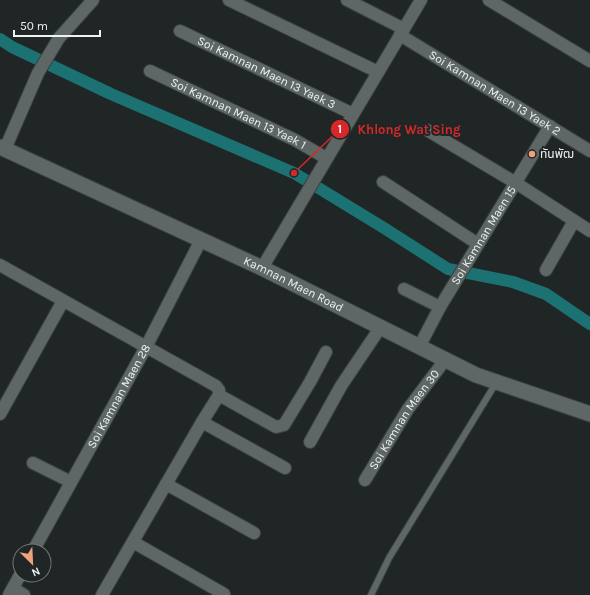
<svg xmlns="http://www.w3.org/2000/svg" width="590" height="595" viewBox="0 0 590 595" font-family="Karla,'Noto Sans Thai',sans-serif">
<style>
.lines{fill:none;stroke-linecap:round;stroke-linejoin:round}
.canal{stroke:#1c7272;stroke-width:12}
.service-casing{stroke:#3c4141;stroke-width:8}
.minor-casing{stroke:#3c4141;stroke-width:14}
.tertiary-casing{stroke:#3c4141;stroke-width:17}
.service{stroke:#5f6766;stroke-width:6}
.minor{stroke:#5f6766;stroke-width:12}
.tertiary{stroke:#5f6766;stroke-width:15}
.poi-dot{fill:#f1a17d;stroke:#202626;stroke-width:1.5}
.labels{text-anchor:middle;stroke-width:4;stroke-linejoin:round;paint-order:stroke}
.street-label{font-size:12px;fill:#eef2f2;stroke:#202626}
.poi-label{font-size:12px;fill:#eef2f2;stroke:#202626;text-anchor:start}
.leader{fill:none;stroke:#d62828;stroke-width:1.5}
.callout-dot{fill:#d62828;stroke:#202626;stroke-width:1.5}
.mark-label{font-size:12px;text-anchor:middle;font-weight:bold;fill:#fff}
.callout-label{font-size:13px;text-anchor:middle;font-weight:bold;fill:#d62828;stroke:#202626;stroke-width:4;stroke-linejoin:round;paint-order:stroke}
</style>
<rect width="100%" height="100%" fill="#202626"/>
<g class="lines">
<path class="canal" d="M 0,39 L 12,47 L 111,94 L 294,173 L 384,228 L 448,269 L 513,282 L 546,294 L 590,324"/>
<g class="service-casing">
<path id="service" d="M 371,595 L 389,558 L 496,383"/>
</g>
<g class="minor-casing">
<g id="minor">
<path d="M 229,0 L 378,72"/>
<path d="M 347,0 L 404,29"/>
<path d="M 489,0 L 590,61"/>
<path id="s1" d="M 180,31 L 353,114"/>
<path id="s2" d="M 400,35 L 590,151"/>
<path id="s3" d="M 150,71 L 295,140 L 326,158"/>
<path d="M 427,130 L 516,183 L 590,231"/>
<path d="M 5,149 L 38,73 L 59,38 L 93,0"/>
<path d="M 383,182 L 478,244"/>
<path d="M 0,265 L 216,386 L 219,390 L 219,395 L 202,422 L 102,595"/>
<path d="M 262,268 L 421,0"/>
<path d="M 546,270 L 574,221"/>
<path d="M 404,289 L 440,307"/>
<path id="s4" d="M 419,347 L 440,307 L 550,126"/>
<path d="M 219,395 L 276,427 L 284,425 L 310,382 L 326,352"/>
<path d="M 0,414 L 63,301"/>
<path d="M 202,422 L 285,468"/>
<path d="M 310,442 L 341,386 L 380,328"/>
<path d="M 33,463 L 71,482"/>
<path id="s5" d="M 365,480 L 408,409 L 445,360"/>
<path d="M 166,484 L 254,533"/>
<path d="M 133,542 L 224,594"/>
<path id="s6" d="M 33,551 L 146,347 L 201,240"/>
<path d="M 13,588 L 24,595"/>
<path d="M 9,595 L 20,575"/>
</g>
</g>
<g class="tertiary-casing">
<g id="tertiary">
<path id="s7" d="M 0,147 L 262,268 L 476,375 L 590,414"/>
</g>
</g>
<use href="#service" class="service"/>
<use href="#minor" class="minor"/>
<use href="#tertiary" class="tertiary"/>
</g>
<circle class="poi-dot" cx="532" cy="154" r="4"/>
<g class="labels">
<g class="street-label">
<text dy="4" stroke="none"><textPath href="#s1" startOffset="96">Soi Kamnan Maen 13 Yaek 3</textPath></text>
<text dy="4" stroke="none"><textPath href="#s2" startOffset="111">Soi Kamnan Maen 13 Yaek 2</textPath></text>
<text dy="4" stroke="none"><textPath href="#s3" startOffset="98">Soi Kamnan Maen 13 Yaek 1</textPath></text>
<text dy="4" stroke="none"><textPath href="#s4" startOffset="129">Soi Kamnan Maen 15</textPath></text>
<text dy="4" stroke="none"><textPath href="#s7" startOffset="324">Kamnan Maen Road</textPath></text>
<text dy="4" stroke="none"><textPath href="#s6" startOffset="177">Soi Kamnan Maen 28</textPath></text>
<text dy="4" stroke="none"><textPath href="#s5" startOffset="72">Soi Kamnan Maen 30</textPath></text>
</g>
<g class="poi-label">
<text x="540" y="158">ทันพัฒ</text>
</g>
</g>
<path class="leader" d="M294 173L340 129"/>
<g class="callout-dot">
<circle cx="294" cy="173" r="4"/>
<circle cx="340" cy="129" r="10"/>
</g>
<g class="mark-label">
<text x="340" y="133">1</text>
</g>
<g class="callout-label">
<text x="409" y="134">Khlong Wat Sing</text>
</g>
<g transform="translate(32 563) rotate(156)"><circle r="19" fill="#202626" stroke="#727878"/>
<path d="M0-3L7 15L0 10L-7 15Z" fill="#f1a17d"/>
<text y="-6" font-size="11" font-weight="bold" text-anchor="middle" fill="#eef2f2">N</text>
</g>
<path d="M14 30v6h86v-6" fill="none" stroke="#eef2f2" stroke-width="2"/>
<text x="20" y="30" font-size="12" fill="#eef2f2" stroke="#202626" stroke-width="3" paint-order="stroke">50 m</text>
</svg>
